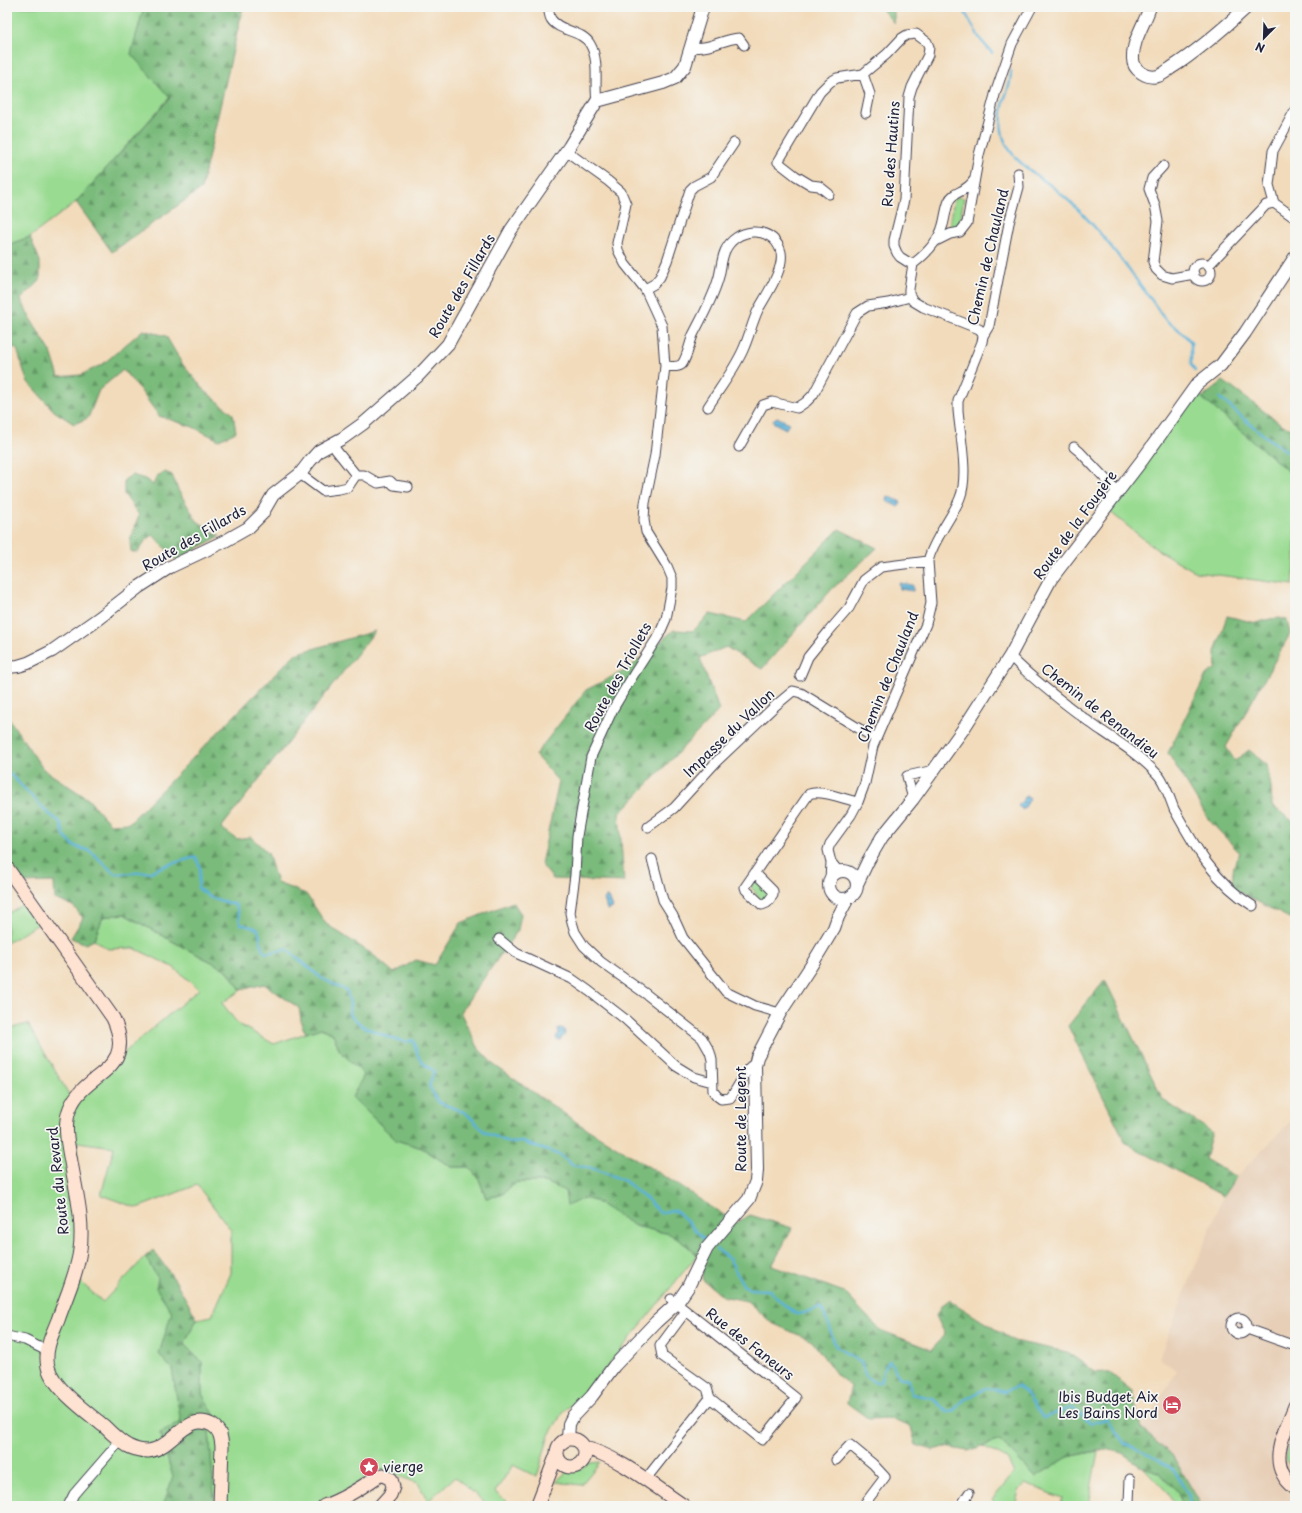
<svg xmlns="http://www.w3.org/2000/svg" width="1302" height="1513" viewBox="0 0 1302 1513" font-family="'Playpen Sans',sans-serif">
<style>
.built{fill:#e7cfb7}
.grass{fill:#99db91;stroke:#5e7e66}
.forest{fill:url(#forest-firs);stroke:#4e6e5b}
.water{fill:url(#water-rules);stroke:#406a8a}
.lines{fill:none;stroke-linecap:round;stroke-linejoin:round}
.stream{stroke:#5db3d9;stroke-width:2.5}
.minor-casing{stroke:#413e4e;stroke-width:11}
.tertiary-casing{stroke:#413e4e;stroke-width:14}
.secondary-casing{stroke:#413e4e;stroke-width:15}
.minor{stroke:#fff;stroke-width:9}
.tertiary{stroke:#fff;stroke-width:12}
.secondary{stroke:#fee3d2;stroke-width:13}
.labels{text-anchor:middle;stroke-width:3.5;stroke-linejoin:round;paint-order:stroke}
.street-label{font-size:14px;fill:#22223b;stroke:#f6f6f2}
.poi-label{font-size:14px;fill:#22223b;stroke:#f6f6f2;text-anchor:end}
</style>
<defs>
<pattern id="forest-firs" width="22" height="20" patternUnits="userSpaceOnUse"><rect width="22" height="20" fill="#7abb7b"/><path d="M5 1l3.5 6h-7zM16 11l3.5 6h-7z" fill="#649866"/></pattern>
<pattern id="water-rules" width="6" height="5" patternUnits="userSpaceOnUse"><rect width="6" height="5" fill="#5db3d9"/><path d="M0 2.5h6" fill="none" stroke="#4c91b1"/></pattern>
</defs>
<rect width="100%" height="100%" fill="#f6f6f2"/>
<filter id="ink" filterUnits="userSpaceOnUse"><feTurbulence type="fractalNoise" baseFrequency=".025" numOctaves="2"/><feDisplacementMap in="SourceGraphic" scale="8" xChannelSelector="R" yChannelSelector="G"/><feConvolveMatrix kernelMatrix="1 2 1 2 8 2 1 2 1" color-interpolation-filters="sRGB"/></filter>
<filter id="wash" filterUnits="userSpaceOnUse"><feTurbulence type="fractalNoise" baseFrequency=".012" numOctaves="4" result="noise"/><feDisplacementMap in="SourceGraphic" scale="16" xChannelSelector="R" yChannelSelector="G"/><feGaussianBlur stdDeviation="0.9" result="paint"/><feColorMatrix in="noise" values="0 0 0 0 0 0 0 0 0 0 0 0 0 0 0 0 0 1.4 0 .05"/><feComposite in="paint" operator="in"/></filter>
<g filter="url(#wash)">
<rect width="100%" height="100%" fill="#f2dbbb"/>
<path class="built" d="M 1295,1117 L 1295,1506 L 1202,1506 L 1172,1455 L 1141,1429 L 1177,1371 L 1159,1358 L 1223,1196 L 1236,1177 Z"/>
<path class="grass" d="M 7,7 L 144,7 L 131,54 L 170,97 L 76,202 L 30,237 L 7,245 Z
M 959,197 L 964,198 L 959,227 L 954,229 L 949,228 L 954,199 Z
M 1197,392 L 1295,477 L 1295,561 L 1293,585 L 1196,572 L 1156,549 L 1109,511 Z
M 759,881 L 768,893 C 767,898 766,900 761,900 L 751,887 C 752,883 754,882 759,881 Z
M 25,903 L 40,923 L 7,943 L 7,914 Z
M 124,914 L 181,946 L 227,970 L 241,990 L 222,1003 L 238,1024 L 274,1044 L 321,1028 L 333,1034 L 340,1051 L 364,1075 L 353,1097 L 396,1140 L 422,1148 L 451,1167 L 469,1167 L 479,1179 L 486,1198 L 501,1195 L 517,1182 L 544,1182 L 584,1198 L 595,1201 L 635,1226 L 670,1234 L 686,1245 L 697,1255 L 586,1393 L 563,1412 L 549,1435 L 537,1477 L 513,1465 L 495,1492 L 513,1506 L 489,1506 L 455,1477 L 428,1501 L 418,1483 L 381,1470 L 339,1494 L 311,1506 L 215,1506 L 208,1417 L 215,1416 L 202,1394 L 202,1362 L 184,1344 L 197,1319 L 212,1316 L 231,1273 L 231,1230 L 197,1185 L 137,1208 L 101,1195 L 114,1147 L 77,1142 L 77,1279 L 103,1302 L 145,1257 L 158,1278 L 157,1288 L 172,1312 L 159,1354 L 172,1369 L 181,1422 L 160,1433 L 173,1477 L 163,1506 L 7,1506 L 7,1029 L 28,1024 L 71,1098 L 199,989 L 173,967 L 134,948 L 108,949 L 94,940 L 103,917 Z
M 1295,1426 L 1295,1452 L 1292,1466 L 1285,1460 L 1286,1453 Z
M 1000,1440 L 1035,1477 L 1068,1457 L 1098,1451 L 1088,1506 L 1060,1506 L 1063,1498 L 1025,1484 L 1019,1491 L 1015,1506 L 999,1506 L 992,1500 L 1014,1473 L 1007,1459 L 983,1446 Z
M 600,1462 L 581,1485 L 555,1482 L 568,1471 L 578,1470 L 589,1463 Z
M 1143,1467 L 1159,1472 L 1178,1492 L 1183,1506 L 1176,1506 L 1167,1492 Z"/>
<path class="forest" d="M 144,7 L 243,7 L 201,189 L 112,252 L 76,202 L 170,98 L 131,54 Z
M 880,7 L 894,7 L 894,23 Z
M 30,237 L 40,261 L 40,281 L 21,299 L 31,320 L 51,352 L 59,377 L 81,375 L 103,364 L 143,330 L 166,336 L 183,365 L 205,391 L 233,414 L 236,432 L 219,440 L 193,427 L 159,416 L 141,391 L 123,370 L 99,390 L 88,418 L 74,424 L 54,411 L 27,381 L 17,349 L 7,345 L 7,245 Z
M 1223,381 L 1281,424 L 1295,431 L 1295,477 L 1202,398 Z
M 165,472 L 172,475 L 178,490 L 197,521 L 220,536 L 176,560 L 153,535 L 145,541 L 138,552 L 131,552 L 130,541 L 139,515 L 124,494 L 124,480 L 132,475 L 145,479 L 153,485 L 157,476 Z
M 839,529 L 877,548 L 832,589 L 762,669 L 726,647 L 700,658 L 719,710 L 619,814 L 624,882 L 553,879 L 541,864 L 559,782 L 535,755 L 586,690 L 629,668 L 674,630 L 693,631 L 710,614 L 746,622 Z
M 1227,616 L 1256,623 L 1270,619 L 1279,618 L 1287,620 L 1290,634 L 1226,747 L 1235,761 L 1249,750 L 1267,765 L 1271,787 L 1272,806 L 1295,823 L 1295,921 L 1233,889 C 1232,876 1232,865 1240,853 L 1209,820 L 1168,753 L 1206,675 L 1216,668 L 1215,652 Z
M 375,631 L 221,828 L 237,839 L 251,837 L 268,853 L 277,883 L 306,894 L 326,924 L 372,954 L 394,973 L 416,960 L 435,965 L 461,923 L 513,902 L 521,914 L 518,930 L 460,1012 L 479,1049 L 494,1065 L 579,1124 L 675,1183 L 736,1223 L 750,1215 L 792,1228 L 772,1266 L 844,1292 L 880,1330 L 932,1350 L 945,1334 L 936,1316 L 941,1306 L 949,1300 L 1014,1341 L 1067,1352 L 1095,1372 L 1110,1373 L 1132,1391 L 1141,1429 L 1172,1455 L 1202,1506 L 1183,1506 L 1178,1492 L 1159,1472 L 1143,1467 L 1122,1453 L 1105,1449 L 1068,1457 L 1035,1477 L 1000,1440 L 968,1451 L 944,1447 L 933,1450 L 916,1445 L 911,1427 L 888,1418 L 869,1419 L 847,1403 L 851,1386 L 837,1375 L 812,1341 L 772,1323 L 747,1301 L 722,1296 L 702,1279 L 704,1260 L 686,1245 L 670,1234 L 635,1226 L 595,1201 L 584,1198 L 567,1206 L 565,1191 L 544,1182 L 517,1182 L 501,1195 L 486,1198 L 479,1179 L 469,1167 L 451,1167 L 422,1148 L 396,1140 L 352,1097 L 364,1075 L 340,1051 L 333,1034 L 321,1028 L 306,1033 L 302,1026 L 299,1008 L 264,984 L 241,990 L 227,970 L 181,946 L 124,914 L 103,917 L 94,940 L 86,944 L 71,938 L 83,918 L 73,906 L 55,899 L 54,882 L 20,883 L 7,864 L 7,716 L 43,769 L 88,799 L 110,824 L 129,823 L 295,654 Z
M 1105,980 L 1163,1100 L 1212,1132 L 1205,1159 L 1236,1177 L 1223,1196 L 1126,1143 L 1068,1026 Z
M 153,1250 L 175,1280 L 197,1319 L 184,1344 L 202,1362 L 202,1394 L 215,1416 L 208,1418 L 215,1506 L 163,1506 L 173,1477 L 160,1433 L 181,1422 L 172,1369 L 159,1354 L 172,1312 L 156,1288 L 158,1278 L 145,1257 Z"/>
<path class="water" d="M 777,417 L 789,423 L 786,429 L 774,423 L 773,420 Z
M 888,496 L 901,502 L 898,507 L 887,501 Z
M 899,583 L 913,585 L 913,591 L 900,589 Z
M 1026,796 L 1030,799 L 1023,810 L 1018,806 Z
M 606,897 L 609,897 L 613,908 L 607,910 L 604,899 Z
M 560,1028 L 564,1029 L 565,1034 L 560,1040 L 557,1040 L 556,1037 L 559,1033 L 558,1029 Z"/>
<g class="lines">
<path class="stream" d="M 962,7 L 980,39 L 992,53
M 1011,71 C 1011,82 1008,90 1004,100 C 1001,111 1000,127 1004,139 C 1013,164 1041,176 1060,193 C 1096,223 1122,261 1150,298 C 1155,304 1159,312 1164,318 C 1168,323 1173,325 1178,329 C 1183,333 1187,338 1191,342 L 1191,364 L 1195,371
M 1220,398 C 1244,419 1267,440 1295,456
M 7,771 L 48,813 L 60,822 L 65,837 L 74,846 L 90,851 L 115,874 L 150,872 L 167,865 L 196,857 L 200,868 L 198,888 L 209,897 L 236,905 L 239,916 L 240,924 L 258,929 L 263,951 L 267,953 L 287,949 L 321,978 L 347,991 L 350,1004 L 349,1014 L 364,1027 L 391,1038 L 406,1042 L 413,1040 C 418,1057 419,1062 434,1071 L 429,1086 L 438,1102 L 466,1113 L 485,1132 L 510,1143 L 522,1142 L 560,1155 L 572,1165 L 595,1169 L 625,1181 L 641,1195 L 647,1199 L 660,1213 L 672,1210 L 679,1213 L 705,1240
M 717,1249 L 730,1260 L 743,1285 L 750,1289 L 769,1290 L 781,1302 L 796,1314 L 804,1313 L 820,1307 L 824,1313 L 836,1347 L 862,1363 C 863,1374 866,1377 876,1383 L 880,1382 L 885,1366 L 890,1361 L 899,1377 L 909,1380 L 911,1394 L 933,1398 L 947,1412 L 954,1410 L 964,1400 L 986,1388 L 1005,1392 L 1017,1386 L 1027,1394 L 1043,1418 L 1067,1409 L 1074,1408 L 1091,1423 L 1107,1419 L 1125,1444 L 1133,1447 L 1159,1460 L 1174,1471 L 1189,1496 L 1191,1506"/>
</g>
</g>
<g filter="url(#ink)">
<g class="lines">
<g class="minor-casing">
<path id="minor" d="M 548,7 C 549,10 549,16 551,19 C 559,32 582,30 590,44 C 600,61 594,83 597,101
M 692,47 C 708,50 723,39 739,38 L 744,45
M 863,74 L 870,94 L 866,113
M 566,151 L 608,181 L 621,192 L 626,204 L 617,243 L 618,250 L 625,264 L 645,289 L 662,326 L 665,366 L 655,455 L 645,503 L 644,520 L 646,532 L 667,566 L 672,578 L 672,588 L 666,619 L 659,635 L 634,674 L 613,709 L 591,757 L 577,836 L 575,875 L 570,913 L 572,922 L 575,932 L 584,946 L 601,962 L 646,994 L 702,1038 L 710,1052 L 712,1060 L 713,1091 L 717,1096 L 721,1099 L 730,1098 L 733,1094 L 748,1069 L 751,1066 L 755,1065
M 1163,166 L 1152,178 L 1149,189 L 1155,205 L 1158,221 L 1153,262 L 1156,269 L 1162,275 L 1172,278 L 1194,274
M 829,194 L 819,186 L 811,185 L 796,176 L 778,162 L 820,92 L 830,82 L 837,78 L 863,74 L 887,54 L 902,38 L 907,35 L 916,34 L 927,42 L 929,47 L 928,55 L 912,87 L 909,97 L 904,200 L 894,240 L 894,246 L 897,253 L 900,257 L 908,262 L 913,264
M 1274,203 L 1269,185 L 1273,151 L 1295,110
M 1274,203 L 1295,218
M 936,241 L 950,234 L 960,232 L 967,223 L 979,155 L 996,91 L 1012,44 L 1032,7
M1193 272a9 9 0 1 1 18 0a9 9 0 1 1-18 0Z
M 913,264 L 909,289 L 909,294 L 913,301 L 923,307 L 979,329 L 982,332 L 983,336
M 913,264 C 926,254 939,241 943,225 C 945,218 946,208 949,201 C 953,191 966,193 974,180
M 1208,266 L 1266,205 L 1274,203
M 645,289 L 654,284 L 660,277 L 667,261 L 690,190 L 694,186 L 711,177 L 734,143
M 665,366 C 670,366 678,368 682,364 C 687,358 690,342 693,335 C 702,317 712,300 718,280 C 721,271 721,260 725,251 C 735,228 770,224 780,249 C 787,266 766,295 758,310 C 752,323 749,337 743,350 C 734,370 720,388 708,407
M 739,447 L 763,405 L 772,402 L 797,408 L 806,402 L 813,395 L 857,313 L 868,306 L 888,303 L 910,297
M 1074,447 L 1080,452 L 1117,491
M 300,474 L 323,491 L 339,489 L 348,487 L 356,475 L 336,450 L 333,443
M 356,475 L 364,475 L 378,483 L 390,481 L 394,485 L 408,487
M 1010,656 C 1035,682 1070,708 1099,729 C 1120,743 1142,757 1159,776 C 1165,783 1170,799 1174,809 C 1195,847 1215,883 1253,906
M 800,676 L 808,657 L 829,631 L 849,608 L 864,580 L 881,567 L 928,561
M 913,799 L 907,776 L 934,770
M 648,827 L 674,808 L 717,761 L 775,706 L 793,691 L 801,693 L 876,739
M 652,859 L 663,900 L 673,916 L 683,938 L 726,992 L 755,1006 L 780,1013
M 839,872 L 831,862 L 828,850 L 830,844 L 851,815 L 858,802 L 865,783 L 873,746 L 926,624 L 931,603 L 928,561 C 934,538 951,520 960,498 C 969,476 960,435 958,410 L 958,401 L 982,342 L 983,336 L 989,326 L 1009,223 L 1019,187 L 1018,173
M 755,873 L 773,891 L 773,895 L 767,903 L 762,905 L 746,890 L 745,887 L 809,794 C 821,789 846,800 858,802
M 830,880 L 831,862
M 499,939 L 516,953 L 572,979 L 589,991 L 625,1019 L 676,1066 L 694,1077 L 712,1082
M 686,1311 L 660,1346 L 662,1356 L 707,1388 L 710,1398
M1231 1326a8 8 0 1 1 16 0a8 8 0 1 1-16 0Z
M 1247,1329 L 1295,1346
M 7,1336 L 25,1340 L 47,1351
M 836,1460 L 850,1445 L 873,1464 L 885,1477 L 863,1506
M 645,1480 L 710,1398 L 762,1440 L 796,1398 L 671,1299
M 68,1506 L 74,1494 L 120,1441
M 961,1506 L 969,1493
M 1130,1506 L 1129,1502 L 1130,1479"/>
</g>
<g class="tertiary-casing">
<path id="tertiary" d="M 1150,7 C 1145,23 1132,41 1133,59 C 1133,70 1147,79 1158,76 C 1162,75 1167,71 1171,68 C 1198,51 1223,29 1247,7
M 7,667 L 18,666 L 28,663 L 52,651 L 99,618 L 139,587 L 170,567 L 225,541 L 248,528 L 262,514 L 273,495 L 300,474 L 310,461 L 319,451 L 343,438 L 364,423 L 418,376 L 448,344 L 511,230 L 569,147 L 597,101 L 663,83 L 675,78 L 685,66 L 703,7
M829 885a14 14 0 1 1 28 0a14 14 0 1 1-28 0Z
M 857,884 L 868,861 L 882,837 L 913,799 L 964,728 L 1010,656 L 1051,579 L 1143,459 L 1197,384 L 1221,365 L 1245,333 L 1295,257
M 568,1439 L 569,1424 L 573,1416 L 592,1396 L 614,1366 L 656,1322 L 677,1303 L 688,1287 L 707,1248 L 749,1199 L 756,1181 L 757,1170 L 755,1065 L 757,1057 L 780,1013 L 811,966 L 834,928 L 838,917 L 848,898"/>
</g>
<g class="secondary-casing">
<path id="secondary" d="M 7,868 L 113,1018 C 138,1072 85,1071 70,1108 C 63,1125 68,1145 71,1162 C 76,1191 84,1221 80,1250 C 77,1274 66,1297 58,1320 C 52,1335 44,1350 48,1367 C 53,1388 88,1413 104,1426 C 111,1433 119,1441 128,1446 C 134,1449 141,1451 148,1451 C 172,1449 187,1411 212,1425 C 220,1430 221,1437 222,1446 L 220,1506
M 1295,1406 C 1284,1434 1265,1465 1295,1488
M557 1453a14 14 0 1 1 28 0a14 14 0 1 1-28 0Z
M 584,1448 C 615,1454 657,1488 684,1506
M 324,1506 C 344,1499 361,1488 378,1476 L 383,1475 L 391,1479 L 393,1487 L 390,1495 L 380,1506
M 537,1506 L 557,1454"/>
</g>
<use href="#minor" class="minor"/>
<use href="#tertiary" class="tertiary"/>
<use href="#secondary" class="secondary"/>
</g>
</g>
<defs>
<g id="hotel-disc" transform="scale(1)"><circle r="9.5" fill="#d1495b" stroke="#f6f6f2"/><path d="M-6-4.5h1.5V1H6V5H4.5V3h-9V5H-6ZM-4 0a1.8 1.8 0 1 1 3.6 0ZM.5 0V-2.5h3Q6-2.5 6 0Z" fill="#fff"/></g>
<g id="sight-disc" transform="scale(1)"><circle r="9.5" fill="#d1495b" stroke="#f6f6f2"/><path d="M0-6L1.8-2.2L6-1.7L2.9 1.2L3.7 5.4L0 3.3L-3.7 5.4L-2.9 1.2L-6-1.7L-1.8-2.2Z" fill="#fff"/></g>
</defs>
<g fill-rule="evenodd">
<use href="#hotel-disc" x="1172" y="1405"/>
<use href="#sight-disc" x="369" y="1467"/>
</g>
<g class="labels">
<g class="street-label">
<text transform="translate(891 154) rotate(-86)" y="5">Rue des Hautins</text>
<text transform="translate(988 257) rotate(-77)" y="5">Chemin de Chauland</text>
<text transform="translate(462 286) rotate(-60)" y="5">Route des Fillards</text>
<text transform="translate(1075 525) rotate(-54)" y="5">Route de la Fougère</text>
<text transform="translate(194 538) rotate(-30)" y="5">Route des Fillards</text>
<text transform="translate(618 677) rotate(-61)" y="5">Route des Triollets</text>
<text transform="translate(888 677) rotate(-68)" y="5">Chemin de Chauland</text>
<text transform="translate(1100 711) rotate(38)" y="5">Chemin de Renandieu</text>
<text transform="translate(729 733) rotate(-44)" y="5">Impasse du Vallon</text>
<text transform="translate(741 1119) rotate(-90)" y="5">Route de Legent</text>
<text transform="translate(58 1181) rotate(-96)" y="5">Route du Revard</text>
<text transform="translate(750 1344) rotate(38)" y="5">Rue des Faneurs</text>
</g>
<g class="poi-label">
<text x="1158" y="1402">Ibis Budget Aix<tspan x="1158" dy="16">Les Bains Nord</tspan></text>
<text x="383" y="1472" text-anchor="start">vierge</text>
</g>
</g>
<rect width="1302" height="1513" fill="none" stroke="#f6f6f2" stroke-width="24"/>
<g transform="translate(1264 38) rotate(203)" stroke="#f6f6f2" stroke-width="3" paint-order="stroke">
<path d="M0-3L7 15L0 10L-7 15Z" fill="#22223b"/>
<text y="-6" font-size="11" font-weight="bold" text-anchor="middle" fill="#22223b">N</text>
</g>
</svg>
